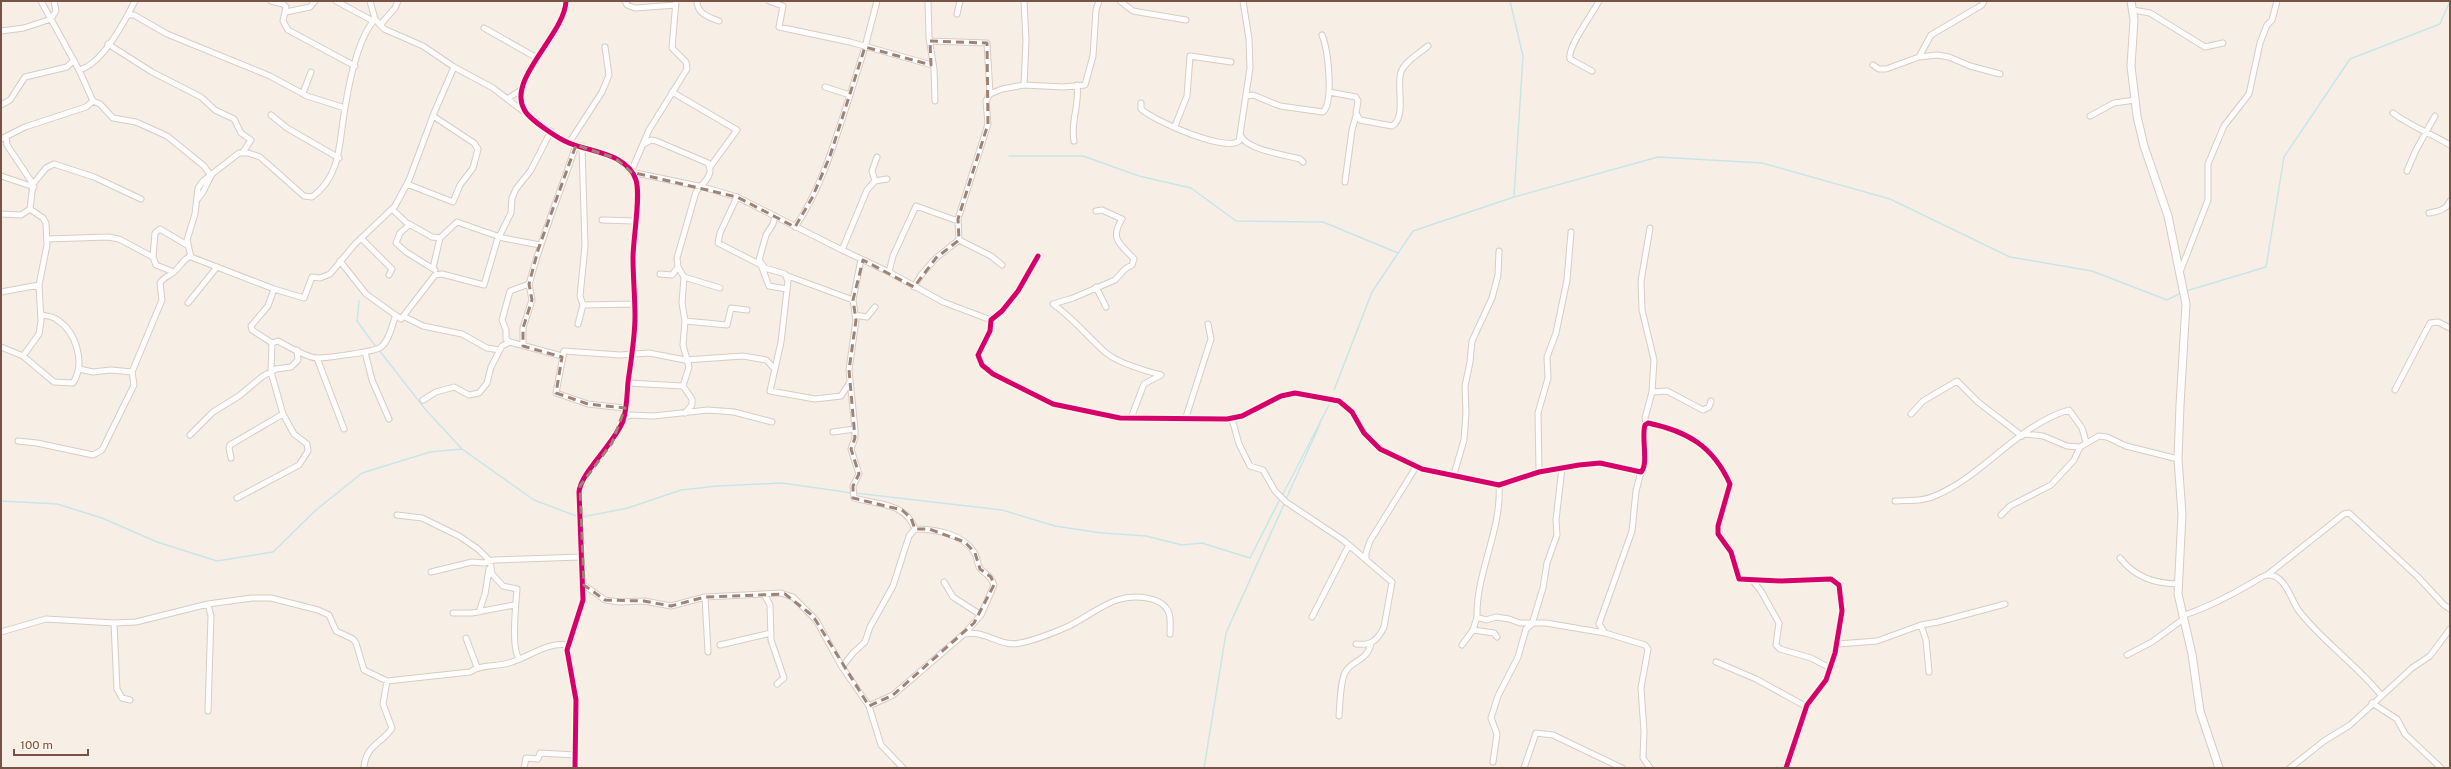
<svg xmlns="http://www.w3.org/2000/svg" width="2451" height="769" viewBox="0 0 2451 769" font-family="'Public Sans',sans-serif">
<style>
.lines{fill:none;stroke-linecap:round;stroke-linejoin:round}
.stream{stroke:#c7e7e7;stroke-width:1.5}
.street-casing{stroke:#d8ccc4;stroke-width:7}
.secondary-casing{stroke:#d7cbc3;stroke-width:9}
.street{stroke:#fefdfb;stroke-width:5}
.secondary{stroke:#fefdfb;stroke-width:7}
.cycleway-casing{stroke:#fff4e7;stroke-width:8}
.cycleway{stroke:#d6006c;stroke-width:5}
.marked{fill:none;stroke:#9e8477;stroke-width:3;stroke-dasharray:8 5;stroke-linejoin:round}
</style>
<rect width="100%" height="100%" fill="#f7efe6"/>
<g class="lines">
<path class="stream" d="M 1510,1 L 1523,56 L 1514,197
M 1009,156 L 1083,156 L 1139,176 L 1191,188 L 1236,221 L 1323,222 L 1398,253
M 2186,291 L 2266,267 L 2284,157 L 2350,59 L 2440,24 L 2450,1
M 359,301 L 357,321 L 376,347
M 379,350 L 425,409 L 462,449
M 1334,390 L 1372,292 L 1413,231 L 1514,197 L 1658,157 L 1762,163 L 1890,199 L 2010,257 L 2092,271 L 2167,300 L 2181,293
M 855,493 L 1002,510 L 1055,526 L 1102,533 L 1146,536 L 1182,545 L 1202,543 L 1250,558 L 1280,499
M 1282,496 L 1329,405
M 1286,499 L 1320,424
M 1,501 L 57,504 L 102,518 L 157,542 L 217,561 L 273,552 L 316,510 L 362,473 L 430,452 L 462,449 L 534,500 L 579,517
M 582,517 L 628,508 L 681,490 L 718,486 L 782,483 L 852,493
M 1204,768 L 1226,633 L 1285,502"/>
<g class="street-casing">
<path id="street" d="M 41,1 L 79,70 L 93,101 L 100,104 L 113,118 L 136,122 L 167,136 L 204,166 L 211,176
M 271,1 L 283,4 L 286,7 L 283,21 L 288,30 L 355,66
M 336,1 L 373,21
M 370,1 L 375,19 L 384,29 L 423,46 L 454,67 L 493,88 L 523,111
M 566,1 C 565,34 507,79 524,109 C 528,119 559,139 569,143 C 590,152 627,153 636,180 C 641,196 633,239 633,258 C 633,277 635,297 635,316 C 635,338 631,360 628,382 C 627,394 627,409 623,421 C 614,444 581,472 579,492 L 583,600 L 567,650 L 576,700 L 575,768
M 625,1 L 627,5 L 635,8 L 676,5
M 676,1 L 672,48 L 686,62 L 687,69 L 649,130 L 631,172 L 703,187 L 737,197 L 842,250
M 697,1 C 697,14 709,17 719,21
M 769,1 L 783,6 L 779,27 L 850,42 L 932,65
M 928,1 L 929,38 L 934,69 L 935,101
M 1120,1 L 1133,11 L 1186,20
M 2133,10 L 2150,13 L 2205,47 L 2223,43
M 286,12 L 310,7 L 315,1
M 957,14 L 960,1
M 128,15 L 134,15 L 167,34 L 270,76 L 307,96 L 345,108
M 375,19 C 358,38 349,83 345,108 C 339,140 342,176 312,197 L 304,196 L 260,157 L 248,153 L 239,153 L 203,181 L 198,188 L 195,214 L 187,240 L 191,257 L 274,289 L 304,298 L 312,277 L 320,278 L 330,274 L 355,244 L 395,206 L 409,180 L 434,113 L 454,67
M 380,25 L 395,8 L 398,1
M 484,28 L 537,58
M 1,31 L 24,28 L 51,19 L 56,11 L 54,1
M 930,41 L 987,43 L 990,94
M 108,44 L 152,72 L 201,97 L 215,110 L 234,119 L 241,133 L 251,140 L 243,152
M 1919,57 L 1937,55 L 1949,57 L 1970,66 L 2000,74
M 1873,65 L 1879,69 L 1886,69 L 1919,57 L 1931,35 L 1982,5 L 1984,1
M 79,70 C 102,65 125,21 135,1
M 1592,71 L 1570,59 C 1567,47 1592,15 1599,1
M 1024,85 L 1063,87 L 1085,85 L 1093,56 L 1096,10 L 1099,1
M 825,87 L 850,95 L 865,47 L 877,1
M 672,92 L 737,130 L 710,167
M 1329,92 L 1356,97 L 1358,101 L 1356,113 L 1360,120 L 1392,126 C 1407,117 1396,87 1401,72 C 1405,61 1420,53 1428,46
M 303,93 L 311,72
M 1247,96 L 1253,95 L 1280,106 L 1323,112 C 1334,102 1328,49 1322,35
M 507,99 L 521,90
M 1141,103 L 1141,109 C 1154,121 1225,152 1239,141 L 1250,68 L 1249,39 L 1243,1
M 1,105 L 10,100 L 25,77 L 67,67 L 74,60
M 2393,113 C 2410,126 2432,134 2450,145
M 271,115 L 287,128 L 339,158
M 2090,116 L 2114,103 L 2135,100
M 1175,126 L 1187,96 L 1190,56 L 1231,62
M 1241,136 C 1247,150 1286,155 1300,159 L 1303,162
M 6,137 L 7,145 L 33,184 L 30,209 L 43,218 L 46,223 L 47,245 L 39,285 L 41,321 L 39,334 L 23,356
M 1,139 L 25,127 L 86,107 L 93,101
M 1074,141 C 1070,122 1080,105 1077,85
M 569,143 L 602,92 L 609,75 L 605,47
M 644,144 L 651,140 L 656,141 L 708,163 C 715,176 702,183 696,192 L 677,258 L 678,267 L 684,277 L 720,288
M 2407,171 L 2416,150 L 2435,116
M 1,176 L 34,187
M 887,179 L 875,181 L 867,190 L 842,250 L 889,272 L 943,302 L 991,320
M 875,181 L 872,171 L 877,157
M 1345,182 L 1352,130 L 1356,116
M 33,184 L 46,168 L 54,164 L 94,177 L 141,199
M 407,184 L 453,202 L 460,185 L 473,168 L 478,149 L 474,143 L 433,116
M 737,197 L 720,233 L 718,243 L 761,265 L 769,286 L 787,289
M 197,200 L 203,192 L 211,176
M 392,209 L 409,225 L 400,233 L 396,243 L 406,252 L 435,270
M 1096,211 L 1102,210 L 1122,219 C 1109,240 1121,244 1134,259 L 1132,265 L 1125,269 L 1115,280 L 1073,298 L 1053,304 C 1073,318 1087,336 1105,352 C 1117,363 1146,371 1161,375 L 1144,384 L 1131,418
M 2429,213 C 2439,211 2446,210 2450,201
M 1,214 L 21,215 L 30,209
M 775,216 L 773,224 L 766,235 L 759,260 L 765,268 L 785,274 L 788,281 L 781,342 L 770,391 L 815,399 L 841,396 L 850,382
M 602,220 L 635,221
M 409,224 L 432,237 L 440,238
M 795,227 C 822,188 835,140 850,95
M 361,238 L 392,269 L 389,275
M 47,239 L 108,237 L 119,239 L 153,257 L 156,265 L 174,272
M 959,240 L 991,256 L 1002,265
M 1038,256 L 1018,291 L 1002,311 L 991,320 L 990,331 L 978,355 L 982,365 L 993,374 L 1053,404 L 1120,418 L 1227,419 L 1242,416 L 1281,396 L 1295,393 L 1339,401 L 1352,412 L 1364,433 L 1380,449 L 1422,469 L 1499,485 L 1539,472 L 1579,465 L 1600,463 L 1641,472 C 1649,464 1641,437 1645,425 L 1648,423 C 1687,431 1713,446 1730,484 L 1718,526 L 1718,534 L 1731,552 L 1739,579 L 1781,581 L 1831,579 L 1839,585 L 1842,611 L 1835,653 L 1826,680 L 1807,705 L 1786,768
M 153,257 L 155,233 L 160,229 L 187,245
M 340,261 L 366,294 L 401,319 L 435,275 L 442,274 L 484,285 L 497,241 L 511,213 L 512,198 L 516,189 L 531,170 L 551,131
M 433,268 L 440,238 L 457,222 L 503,238 L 540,245
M 889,272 L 893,256 L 916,206 L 955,220 L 958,219
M 2180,272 L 2208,200 L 2208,164 L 2224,126 L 2249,94 L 2260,43 L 2267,25 L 2272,20 L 2277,1
M 660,274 L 672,275 L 678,267
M 788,276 L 853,300
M 684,277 L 682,303 L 685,321 L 727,325 L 731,308 L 747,310
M 914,287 L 921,275 L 936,258 L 959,240 L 958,219 L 988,124 L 986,101 L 990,94 L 1002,89 L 1024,85 L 1026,41 L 1024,1
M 1096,287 L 1106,307
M 1,292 L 39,285
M 188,303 L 217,267
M 583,305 L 635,304
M 855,315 L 867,317 L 875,307
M 405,317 L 423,326 L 462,334 L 487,348 L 500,350
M 578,324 L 583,305 L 580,296 L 585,246 L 582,146
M 272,343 L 278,341 C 288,346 304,357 317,358 C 326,358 375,352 381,347 C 389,341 392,326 395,317
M 523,346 L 523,328 L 532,300 L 529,284
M 1,347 L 23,356 L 54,382 L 73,383 C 86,363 76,331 56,319 C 52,316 46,316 41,315
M 365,352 L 372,380 L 389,419
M 562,356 L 510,342 L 506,339 L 506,330 L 502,320 L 510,291 L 529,284 L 530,281 C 542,235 561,191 576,145
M 317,358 L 344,429
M 79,369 L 93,372 L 111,370 L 132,372 L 162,300 L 160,283 C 164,276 171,276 176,270 C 181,265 183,260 190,256
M 628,383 L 683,386 L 692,399 L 692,405 L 685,413
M 683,386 L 689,367 L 683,345 L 685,321
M 2395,390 L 2430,323 L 2438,322 L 2450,328
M 1652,392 L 1667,391 L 1703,410 L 1709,407 L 1711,401
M 423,400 L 436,392 L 454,387 L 469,395 L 479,393 L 487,383 L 491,367 L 502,346 L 510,342
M 625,408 L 588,404 L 556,393 L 564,351 L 620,355 L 649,353 L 685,360 L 743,356 L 766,360 L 775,369
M 1911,414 L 1923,401 L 1957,381 L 1978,402 L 2022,436
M 1186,417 L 1211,339 L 1208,324
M 624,418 L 630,415 L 654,416 L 708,410 L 734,412 L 772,422
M 1232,419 L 1239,444 L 1250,466 L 1263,470 L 1275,491 L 1286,502 L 1343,540 L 1392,582 L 1384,627 C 1378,640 1371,646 1356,644
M 1646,423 L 1645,418 L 1652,392 L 1654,360 L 1642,310 L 1641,281 L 1650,228
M 855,429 L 855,438 L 851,449 L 859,474 L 853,486 L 854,498 C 878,505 905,502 915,529
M 833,432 L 855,429 L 849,370 L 856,320 L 853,300 L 861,259
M 2024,434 L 2043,436 L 2067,446 L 2080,447
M 190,435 L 213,412 L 239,396 L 263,376 L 276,369 L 291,367 L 298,360 L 297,350
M 18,441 L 37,443 L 93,455 L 102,450 L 134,385 L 132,372
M 231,458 L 229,448 L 230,445 L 283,414
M 1539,472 L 1538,413 L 1548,378 L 1547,357 L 1556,333 L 1567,280 L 1571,232
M 1641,472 L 1636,491 L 1632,531 L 1599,624 L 1605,633 L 1645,645 L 1648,649 L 1641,688 L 1644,731 L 1643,758 L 1650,768
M 1454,474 L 1464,440 L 1466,413 L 1465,386 L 1470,362 L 1472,341 L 1492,298 L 1498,275 L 1499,251
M 237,498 L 299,465 L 308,451 L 307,444 L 294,434 L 283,414 L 271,372 L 272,343 L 252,330 L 251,326 L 268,306 L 274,289
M 1895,501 C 1909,500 1923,502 1937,495 C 1985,474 2018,425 2069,410 L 2082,428 L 2086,442
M 397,515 L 422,518 L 459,536 L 478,549 L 490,561 L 492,574 L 503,586 L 517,589 C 516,602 511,650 519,658
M 2001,515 L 2010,506 L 2051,485 L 2074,460 L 2080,447 L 2099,436 L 2107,437 L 2126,446 L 2178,459
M 2120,558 C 2135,577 2153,583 2177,584
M 1366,560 L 1366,553 L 1370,541 L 1416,467
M 431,572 L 472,562 L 484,563 L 494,560 L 581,557
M 2267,575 L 2344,514 L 2349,513 L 2418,577 L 2444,605 L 2450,609
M 1753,581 L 1761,591 L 1779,623 L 1776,645 L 1780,649 L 1811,658 L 1830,668
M 944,582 L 953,597 L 981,615 L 965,633
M 584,585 L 605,600 L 620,602 L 644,601 L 671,606 L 705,597 L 781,593 L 793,597 L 816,620 L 842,667 L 869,706 L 881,745 L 903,768
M 765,596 L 770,605 L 771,640 L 784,678 L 777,684
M 705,597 L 708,652
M 479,612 L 485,594 L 489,569
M 453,613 L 472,613 L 514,605
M 2182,616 C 2206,608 2228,597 2250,584 C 2256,581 2262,575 2269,575 C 2285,575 2291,600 2299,611 C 2323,642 2356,664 2381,695
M 1312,617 L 1349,545
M 1477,617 C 1476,572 1502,530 1499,485
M 114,623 L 117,689 L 122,698 L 130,700
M 1921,625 L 1926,640 L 1929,672
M 1473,630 L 1494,633 L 1497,637
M 1,632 L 46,619 L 114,623 L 136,622 L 208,604 L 252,598 L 271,598 L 318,610 L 329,615 L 336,631 L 353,639 L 356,643 L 364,670 L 387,681 L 470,672 C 482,664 495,667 509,663 C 530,657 545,642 568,645
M 466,638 L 477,667
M 1838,644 L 1877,641 L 1921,625 L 1938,622 L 2005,604
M 720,645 L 771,633
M 1462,645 L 1473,630 L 1477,617 L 1486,620 L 1496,617 L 1509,619 L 1520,623 L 1546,623 L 1605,633
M 2127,655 L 2152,642 L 2182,620
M 1716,662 L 1756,679 L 1807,707
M 842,667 L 853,653 L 865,642 L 870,627 L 893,586 L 909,536 L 915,529 C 935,529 963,534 974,552 C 977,556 977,562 979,567 C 983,574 990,573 994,585 L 981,615
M 2372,703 L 2397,719 L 2405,734 L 2441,768
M 869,706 L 893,695 L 964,634 C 984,629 1001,648 1020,643 C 1037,640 1053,633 1069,626 C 1085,618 1100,606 1117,600 C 1132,595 1162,595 1169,613 C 1171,619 1170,628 1170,634
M 208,711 L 211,616 L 208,604
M 1339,716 C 1340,706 1340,679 1346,671 C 1354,659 1366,662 1371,644
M 1493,762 L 1497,734 L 1491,718 L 1498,696 L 1518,657 L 1526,629 L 1532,624 L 1543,588 L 1547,563 L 1557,535 L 1556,520 L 1562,468
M 364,768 C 365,745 384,742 392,728 L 383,704 L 387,681
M 524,768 L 526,758 L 538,759 L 540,753 L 575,755
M 1524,768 L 1536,733 L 1553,735 L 1622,768
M 2290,768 L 2324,741 L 2350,725 L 2412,668 L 2430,656 L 2450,629"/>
</g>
<g class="secondary-casing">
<path id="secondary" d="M 2131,1 L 2134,20 L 2131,66 L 2137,116 L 2144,146 L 2168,216 L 2186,304 L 2180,405 L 2178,459 L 2182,514 L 2178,594 L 2192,654 L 2200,711 L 2219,768"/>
</g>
<use href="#street" class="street"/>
<use href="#secondary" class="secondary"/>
<g class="cycleway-casing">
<path id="cycleway" d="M 566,1 C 565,34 507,79 524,109 C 528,119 559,139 569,143 C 590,152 627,153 636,180 C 641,196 633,239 633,258 C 633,277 635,297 635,316 C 635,338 631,360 628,382 C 627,394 627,409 623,421 C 614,444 581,472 579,492 L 583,600 L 567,650 L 576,700 L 575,768
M 1038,256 L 1018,291 L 1002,311 L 991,320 L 990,331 L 978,355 L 982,365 L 993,374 L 1053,404 L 1120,418 L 1227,419 L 1242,416 L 1281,396 L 1295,393 L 1339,401 L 1352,412 L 1364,433 L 1380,449 L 1422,469 L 1499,485 L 1539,472 L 1579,465 L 1600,463 L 1641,472 C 1649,464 1641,437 1645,425 L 1648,423 C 1687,431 1713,446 1730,484 L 1718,526 L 1718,534 L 1731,552 L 1739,579 L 1781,581 L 1831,579 L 1839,585 L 1842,611 L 1835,653 L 1826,680 L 1807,705 L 1786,768"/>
</g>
<use href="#cycleway" class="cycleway"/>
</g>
<path class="marked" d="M 930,41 L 987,43 L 988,124 L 958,219 L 959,240 L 936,258 L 914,287 L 863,260 L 853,300 L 856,320 L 849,370 L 855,438 L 851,449 L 859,474 L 853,486 L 853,498 L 902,510 L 911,518 L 915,529 L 929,529 L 965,542 L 975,553 L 980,569 L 991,577 L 994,585 L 974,623 L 893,695 L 869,706 L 813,616 L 785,594 L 705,597 L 671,606 L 644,601 L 605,600 L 584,585 L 580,486 L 612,443 L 625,408 L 588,404 L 556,393 L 562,357 L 523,346 L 523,328 L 532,300 L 529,284 L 538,250 L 576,145 L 615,158 L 631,172 L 737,197 L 795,227 L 812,198 L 830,156 L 865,47 L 931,65 Z"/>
<rect width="2451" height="769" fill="none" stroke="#765345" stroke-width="4"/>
<path d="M14 749v6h74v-6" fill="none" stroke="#765345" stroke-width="2"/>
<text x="20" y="749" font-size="12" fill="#765345" stroke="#fff4e7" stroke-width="3" paint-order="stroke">100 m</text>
</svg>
